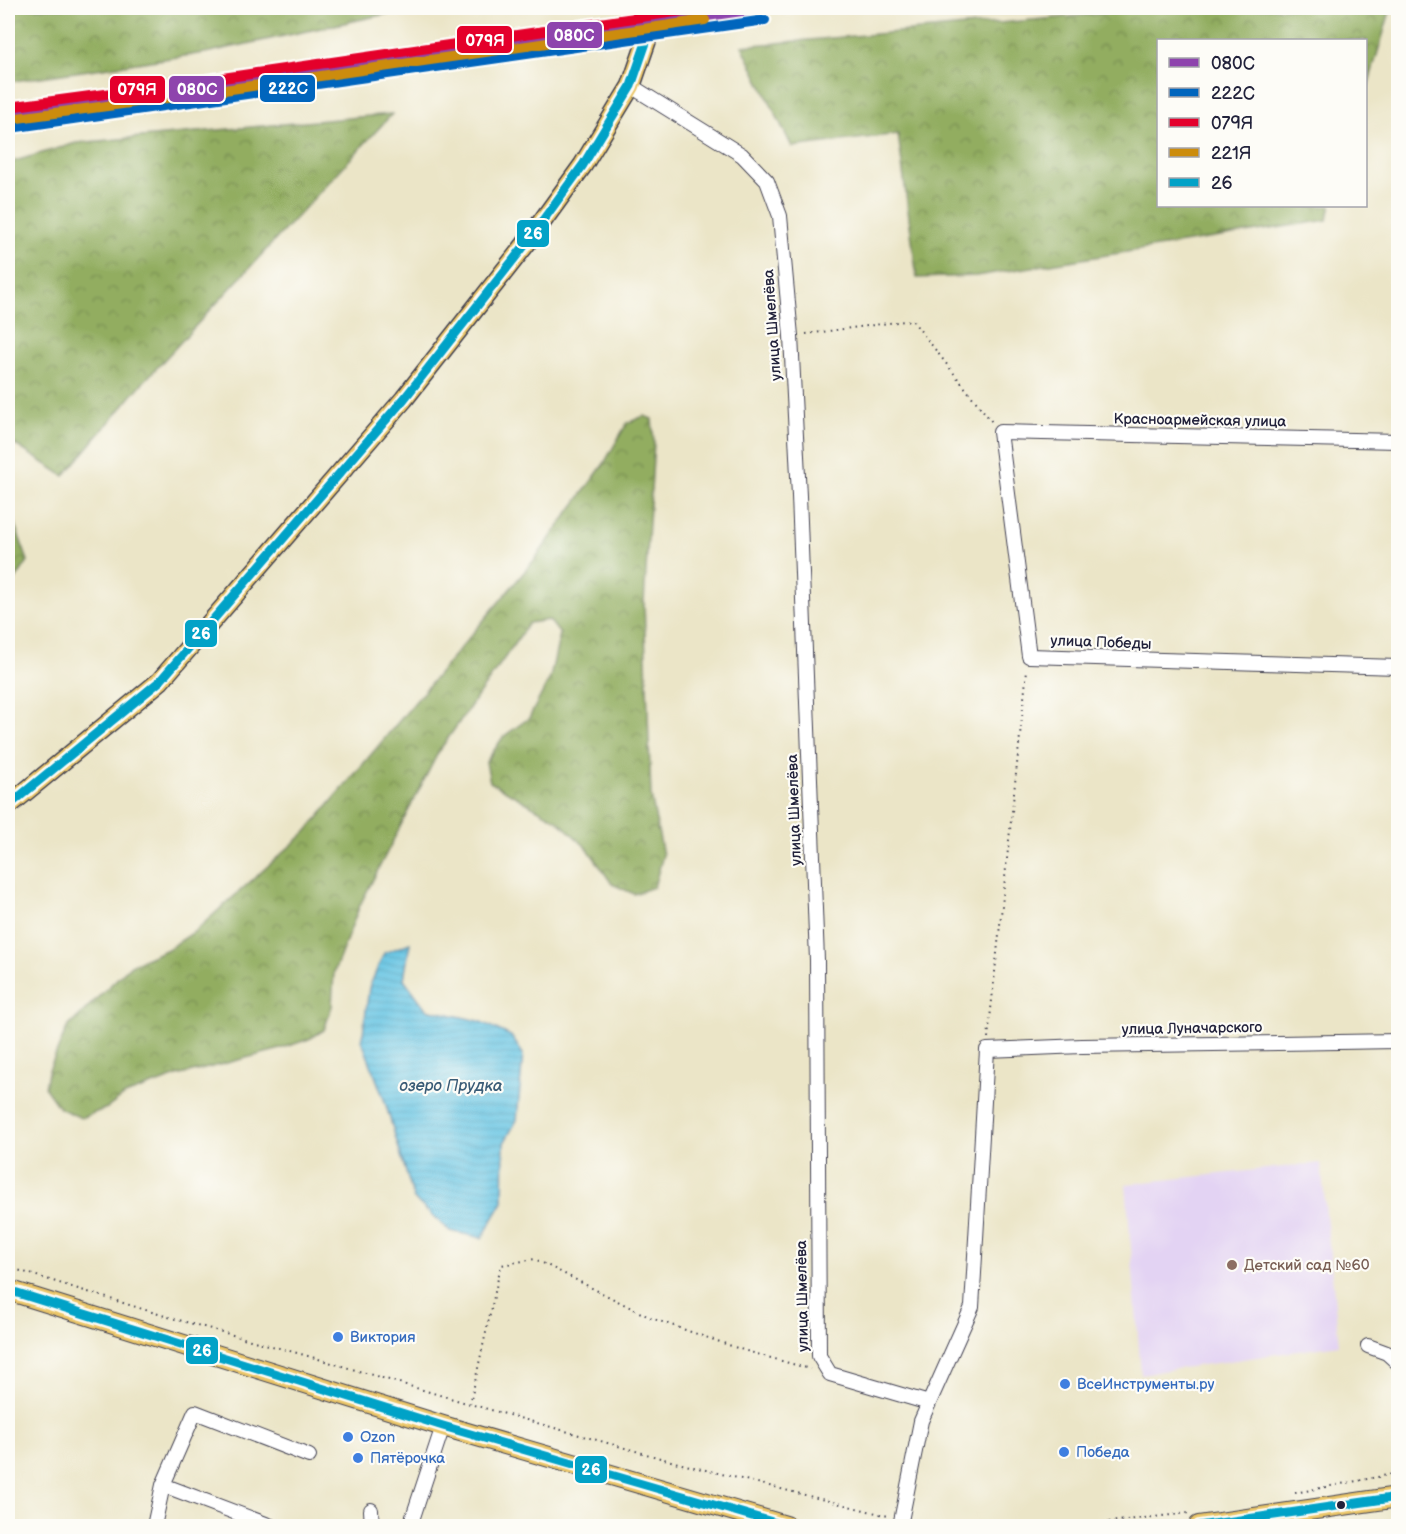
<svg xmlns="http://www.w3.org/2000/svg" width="1406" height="1534" viewBox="0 0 1406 1534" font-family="'Balsamiq Sans',sans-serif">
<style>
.built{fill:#e3d3f3}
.forest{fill:url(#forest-crowns);stroke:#5a684e;stroke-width:1.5}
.water{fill:url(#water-rules);stroke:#44738f;stroke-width:1.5}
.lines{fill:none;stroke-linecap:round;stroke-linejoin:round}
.minor-casing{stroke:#403f50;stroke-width:16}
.major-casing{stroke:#403f50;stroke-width:21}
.highway-casing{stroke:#403f50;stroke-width:22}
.path{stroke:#403f50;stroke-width:2;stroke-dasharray:1.5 4.5;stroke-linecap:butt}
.minor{stroke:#fff;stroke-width:14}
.major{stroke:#ebc669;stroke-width:18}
.highway{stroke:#ebc669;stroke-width:20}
.rail{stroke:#22223b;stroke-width:4.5;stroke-dasharray:9 4.5;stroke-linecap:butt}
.bus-1-casing{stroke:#fdfcf7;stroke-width:14}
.bus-1{stroke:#02a2c7;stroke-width:9}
.rail-1-casing{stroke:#fdfcf7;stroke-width:15}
.rail-2-casing{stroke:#fdfcf7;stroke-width:15}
.rail-3-casing{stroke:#fdfcf7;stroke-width:15}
.rail-4-casing{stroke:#fdfcf7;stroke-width:15}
.rail-1{stroke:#8e44ad;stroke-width:10}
.rail-2{stroke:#0065bd;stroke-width:10}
.rail-3{stroke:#e4002b;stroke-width:10}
.rail-4{stroke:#cc8c0c;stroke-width:10}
.education-dot{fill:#8d6e63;stroke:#fdfcf7;stroke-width:2}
.shop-dot{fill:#3f7fe0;stroke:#fdfcf7;stroke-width:2}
.bus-dot{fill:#22223b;stroke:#fdfcf7;stroke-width:2}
.labels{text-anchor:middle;stroke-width:4.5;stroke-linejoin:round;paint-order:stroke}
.street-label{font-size:15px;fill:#22223b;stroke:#fdfcf7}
.education-label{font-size:15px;fill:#785e54;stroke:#fdfcf7;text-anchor:start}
.shop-label{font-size:15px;fill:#366cbe;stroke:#fdfcf7;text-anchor:start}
.water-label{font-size:16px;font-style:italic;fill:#395b76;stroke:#fdfcf7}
.line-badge{stroke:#fdfcf7;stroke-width:2}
.badge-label{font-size:16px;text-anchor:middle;font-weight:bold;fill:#fff}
</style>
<defs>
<pattern id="forest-crowns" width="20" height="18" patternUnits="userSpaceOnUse" patternTransform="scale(1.5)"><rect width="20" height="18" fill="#92ad60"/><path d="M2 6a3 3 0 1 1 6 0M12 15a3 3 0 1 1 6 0" fill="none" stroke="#778c50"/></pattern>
<pattern id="water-rules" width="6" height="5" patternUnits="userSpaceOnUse" patternTransform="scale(1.5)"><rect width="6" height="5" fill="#65c4e3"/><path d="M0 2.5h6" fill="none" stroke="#57a8c4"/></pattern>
</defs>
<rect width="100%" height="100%" fill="#fdfcf7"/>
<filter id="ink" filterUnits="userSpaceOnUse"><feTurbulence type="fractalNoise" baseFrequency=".0167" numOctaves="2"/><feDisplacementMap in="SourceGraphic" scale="12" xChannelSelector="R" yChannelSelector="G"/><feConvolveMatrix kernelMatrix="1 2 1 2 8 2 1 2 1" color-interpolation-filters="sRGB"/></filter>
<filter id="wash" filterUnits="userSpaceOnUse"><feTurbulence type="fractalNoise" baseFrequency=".008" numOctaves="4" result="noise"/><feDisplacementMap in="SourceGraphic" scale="24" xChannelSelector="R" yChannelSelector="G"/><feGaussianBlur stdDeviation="1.35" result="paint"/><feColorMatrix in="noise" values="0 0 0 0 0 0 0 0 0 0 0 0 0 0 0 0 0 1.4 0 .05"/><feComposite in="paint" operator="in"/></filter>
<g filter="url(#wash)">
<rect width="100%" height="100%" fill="#ebe5c7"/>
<path class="built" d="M 1321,1163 L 1339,1345 L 1141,1374 L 1126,1184 Z"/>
<path class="forest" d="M 8,8 L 414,8 L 205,53 L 8,82 Z
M 1165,8 L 1391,8 L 1366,92 L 1366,40 L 1158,40 L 1158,206 L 1331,206 L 1327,220 L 976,276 L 917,278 L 898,134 L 792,147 L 742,46 Z
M 392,114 L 139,387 L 64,476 L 8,440 L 8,163 L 76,143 Z
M 644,416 L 652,419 L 654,442 L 644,603 L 651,796 L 663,855 L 654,887 L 634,894 L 612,884 L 588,849 L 557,820 L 490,782 L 486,762 L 503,737 L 529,718 L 550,678 L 560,634 L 549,620 L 529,623 L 439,751 L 360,905 L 334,972 L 332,1006 L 324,1030 L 309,1039 L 277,1050 L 177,1076 L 125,1095 L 107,1108 L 81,1118 L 59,1108 L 45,1088 L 48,1072 L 67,1028 L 131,965 L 168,949 L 194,932 L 306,832 L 535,559 L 603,465 L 627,423 Z
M 8,506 L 28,561 L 8,591 Z"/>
<path class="water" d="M 410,943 L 404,979 L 426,1009 L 479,1021 L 511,1036 L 523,1054 L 517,1120 L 504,1143 L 503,1202 L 482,1238 L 450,1231 L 414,1199 L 385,1102 L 362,1041 L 369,988 L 384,953 Z"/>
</g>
<g filter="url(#ink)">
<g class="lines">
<g class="minor-casing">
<path id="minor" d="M 631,86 L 742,155 L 767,181 L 780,216 L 791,336 L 799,496 L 817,960 L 819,1356 L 830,1374 L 929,1403 L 921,1421 L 900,1526
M 1398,441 L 1000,432 L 1029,656 L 1398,667
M 1368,1346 L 1387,1353 L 1398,1363
M 929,1403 L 972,1307 L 987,1050 L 1082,1046 L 1398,1041
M 163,1485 L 195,1412 L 309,1456
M 371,1510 L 372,1526
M 154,1526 L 163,1485 L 271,1526
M 410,1526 L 443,1426"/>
</g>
<g class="major-casing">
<path id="major" d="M 8,806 L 160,681 L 404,399 L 525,245 L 583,165 L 631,86 L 658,8"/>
</g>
<g class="highway-casing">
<path id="highway" d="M 8,1290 L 443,1426 L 786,1526
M 1199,1526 L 1398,1497"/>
</g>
<path class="path" d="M 806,334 L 912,320 L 992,422
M 988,1038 L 1027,670
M 8,1267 L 168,1317 L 315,1358 L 470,1404 L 678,1463 L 888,1516
M 470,1404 L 501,1265 L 535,1259 L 651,1318 L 743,1350 L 810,1369
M 1295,1493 L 1398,1473
M 914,1523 L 935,1526
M 1073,1526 L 1189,1513"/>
<use href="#minor" class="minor"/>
<use href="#major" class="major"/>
<use href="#highway" class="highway"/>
<path class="rail" d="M 8,127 L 529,51"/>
<g class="bus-1-casing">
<path id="bus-1" d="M 8,806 L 160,681 L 404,399 L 525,245 L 583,165 L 631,86 L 658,8
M 8,1290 L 443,1426 L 786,1526
M 1199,1526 L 1398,1497"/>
</g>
<use href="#bus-1" class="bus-1"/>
<g class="rail-1-casing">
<path id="rail-1" d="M 8,116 L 763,8"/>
</g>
<g class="rail-2-casing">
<path id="rail-2" d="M 10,128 L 765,20"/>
</g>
<g class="rail-3-casing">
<path id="rail-3" d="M 8,107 L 195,82 L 703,8"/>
</g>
<g class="rail-4-casing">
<path id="rail-4" d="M 10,119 L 197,94 L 705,20"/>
</g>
<use href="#rail-1" class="rail-1"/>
<use href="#rail-2" class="rail-2"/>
<use href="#rail-3" class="rail-3"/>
<use href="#rail-4" class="rail-4"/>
</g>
</g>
<circle class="education-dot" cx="1232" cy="1265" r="6"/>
<g class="shop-dot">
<circle cx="338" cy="1337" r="6"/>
<circle cx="1065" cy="1384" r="6"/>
<circle cx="348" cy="1437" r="6"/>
<circle cx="1064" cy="1452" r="6"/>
<circle cx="358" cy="1458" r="6"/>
</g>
<circle class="bus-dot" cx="1341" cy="1505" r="5"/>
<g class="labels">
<g class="street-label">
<text transform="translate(772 325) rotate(-94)" y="5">улица Шмелёва</text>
<text transform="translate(1200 420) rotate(1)" y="5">Красноармейская улица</text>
<text transform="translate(1101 642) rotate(2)" y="5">улица Победы</text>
<text transform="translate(794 810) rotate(-92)" y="5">улица Шмелёва</text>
<text transform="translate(1192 1028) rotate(-1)" y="5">улица Луначарского</text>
<text transform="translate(802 1296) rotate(-91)" y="5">улица Шмелёва</text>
</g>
<g class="education-label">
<text x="1244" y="1270">Детский сад №60</text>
</g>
<g class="shop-label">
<text x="350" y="1342">Виктория</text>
<text x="1077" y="1389">ВсеИнструменты.ру</text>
<text x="360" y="1442">Ozon</text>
<text x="1076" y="1457">Победа</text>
<text x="370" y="1463">Пятёрочка</text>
</g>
<g class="water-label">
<text x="451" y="1091">озеро Прудка</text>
</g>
</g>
<g class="line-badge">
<rect x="546" y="21" width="57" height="28" rx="6" fill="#8e44ad"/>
<rect x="456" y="25" width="57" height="29" rx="6" fill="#e4002b"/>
<rect x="259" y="74" width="57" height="29" rx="6" fill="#0065bd"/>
<rect x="168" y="75" width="57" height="28" rx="6" fill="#8e44ad"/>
<rect x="109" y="75" width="57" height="29" rx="6" fill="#e4002b"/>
<rect x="516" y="219" width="34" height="29" rx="6" fill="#02a2c7"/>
<rect x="184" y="619" width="34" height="29" rx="6" fill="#02a2c7"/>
<rect x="185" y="1336" width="34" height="29" rx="6" fill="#02a2c7"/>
<rect x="574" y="1455" width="34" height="29" rx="6" fill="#02a2c7"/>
</g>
<g class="badge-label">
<text x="574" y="41">080С</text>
<text x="485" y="46">079Я</text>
<text x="288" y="94">222С</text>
<text x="197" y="95">080С</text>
<text x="137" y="95">079Я</text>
<text x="533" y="239">26</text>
<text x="201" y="639">26</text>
<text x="202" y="1356">26</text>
<text x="591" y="1475">26</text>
</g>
<rect width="1406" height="1534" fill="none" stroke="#fdfcf7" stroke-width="30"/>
<rect x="1157" y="39" width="210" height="168" fill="#fdfcf7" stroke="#a5a5ac" stroke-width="1.5"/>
<rect x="1169" y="58" width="30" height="9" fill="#8e44ad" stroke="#a5a5ac" stroke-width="1.5"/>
<text x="1211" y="69" font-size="18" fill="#22223b">080С</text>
<rect x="1169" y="88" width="30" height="9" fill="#0065bd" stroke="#a5a5ac" stroke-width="1.5"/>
<text x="1211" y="99" font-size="18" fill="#22223b">222С</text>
<rect x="1169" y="118" width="30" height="9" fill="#e4002b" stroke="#a5a5ac" stroke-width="1.5"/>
<text x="1211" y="129" font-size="18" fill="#22223b">079Я</text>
<rect x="1169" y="148" width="30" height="9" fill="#cc8c0c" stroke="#a5a5ac" stroke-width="1.5"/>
<text x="1211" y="159" font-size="18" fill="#22223b">221Я</text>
<rect x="1169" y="178" width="30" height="9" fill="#02a2c7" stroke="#a5a5ac" stroke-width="1.5"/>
<text x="1211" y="189" font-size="18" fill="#22223b">26</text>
</svg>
